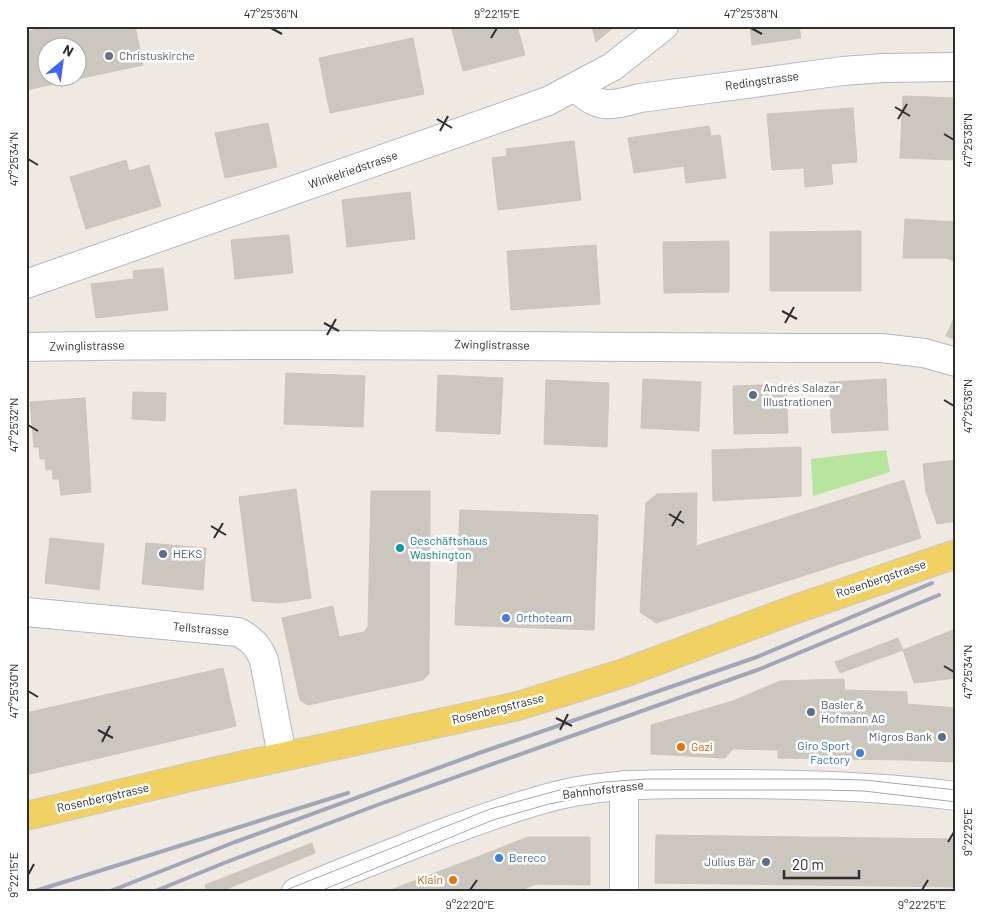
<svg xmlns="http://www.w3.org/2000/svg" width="982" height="918" viewBox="0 0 982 918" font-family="Barlow,sans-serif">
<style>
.green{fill:#b6e59e}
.building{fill:#cbc7bf;stroke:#cbc5ba;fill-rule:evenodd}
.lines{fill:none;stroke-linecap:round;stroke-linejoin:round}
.minor-casing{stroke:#b4b7c1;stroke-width:30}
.major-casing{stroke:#c9c9c9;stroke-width:30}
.minor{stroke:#fff;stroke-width:28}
.major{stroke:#f2d163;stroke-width:28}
.tram{stroke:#a3a6b8;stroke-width:1}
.rail{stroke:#a3a6b8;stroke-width:4}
.ticks{fill:none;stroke:#2e2e2e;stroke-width:2}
.worship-dot{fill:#6b7280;stroke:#fff;stroke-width:2}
.service-dot{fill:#5c6f8a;stroke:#fff;stroke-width:2}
.culture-dot{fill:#0f9aa8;stroke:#fff;stroke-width:2}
.shop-dot{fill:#3f7fe0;stroke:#fff;stroke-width:2}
.food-dot{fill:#e8710a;stroke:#fff;stroke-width:2}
.labels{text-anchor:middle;stroke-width:5;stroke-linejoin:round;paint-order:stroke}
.worship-label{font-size:12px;fill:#5b616d;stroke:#fff;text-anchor:start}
.street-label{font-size:12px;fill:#2e2e2e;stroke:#fff}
.service-label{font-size:12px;fill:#4e5e75;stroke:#fff;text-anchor:start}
.culture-label{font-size:12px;fill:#0d838f;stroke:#fff;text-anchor:start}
.shop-label{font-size:12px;fill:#366cbe;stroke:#fff;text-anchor:start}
.food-label{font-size:12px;fill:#c56008;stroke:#fff;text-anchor:start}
.neatline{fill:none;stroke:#2e2e2e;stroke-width:2}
.ticks-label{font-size:12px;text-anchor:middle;fill:#2e2e2e}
</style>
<rect width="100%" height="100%" fill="#efe9e1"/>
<path class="green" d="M 886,450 L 890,472 L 813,496 L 811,459 Z"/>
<path class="building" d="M 33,26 L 135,26 L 143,65 L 26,90 L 26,32 L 34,30 ZM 48,48 L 78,48 L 78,78 L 48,78 Z
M 451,26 L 517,26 L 525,55 L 463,71 Z
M 592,26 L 615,26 L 596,42 Z
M 750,26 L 799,26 L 801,38 L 752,45 Z
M 413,38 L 424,94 L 330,113 L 319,58 Z
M 903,96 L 956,98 L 956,160 L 900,158 Z
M 853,108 L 857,162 L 831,164 L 833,184 L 805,187 L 804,168 L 772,170 L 767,114 Z
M 268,123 L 277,167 L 225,178 L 215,133 Z
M 709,126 L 711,136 L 720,135 L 726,178 L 686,183 L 684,166 L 634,173 L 628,138 Z
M 574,141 L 581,200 L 498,210 L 492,158 L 507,156 L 506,149 Z
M 126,160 L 129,171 L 149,165 L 161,206 L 86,229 L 70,177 Z
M 410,192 L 415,239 L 347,247 L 342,200 Z
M 905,219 L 956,222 L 956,262 L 946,258 L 903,258 Z
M 861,231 L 861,291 L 770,291 L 770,232 Z
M 289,235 L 293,273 L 235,279 L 231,240 Z
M 729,241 L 729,292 L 664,293 L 663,242 Z
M 596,245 L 600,304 L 511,310 L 507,251 Z
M 163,268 L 168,310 L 96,318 L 91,284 L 134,279 L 133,271 Z
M 956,314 L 956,340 L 946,336 Z
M 286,373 L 365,376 L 363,427 L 284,424 Z
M 438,375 L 503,378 L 500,434 L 436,431 Z
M 643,379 L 701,382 L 699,431 L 641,428 Z
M 886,379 L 888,430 L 832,433 L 829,382 Z
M 546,380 L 609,383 L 607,447 L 544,444 Z
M 786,384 L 788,433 L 734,434 L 733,386 Z
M 133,392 L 166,393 L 165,421 L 132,419 Z
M 85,398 L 91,492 L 61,495 L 59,479 L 53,479 L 52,469 L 46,470 L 45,459 L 40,459 L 39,447 L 34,447 L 30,402 Z
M 801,447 L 801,496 L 713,501 L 712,450 Z
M 956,460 L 956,492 L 952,492 L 956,503 L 956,521 L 937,524 L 926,492 L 923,464 Z
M 904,480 L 921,538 L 656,623 L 640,612 L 646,503 L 657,494 L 697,493 L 696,546 Z
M 296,489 L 311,598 L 280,603 L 252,601 L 239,497 Z
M 371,491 L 430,491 L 429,674 L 423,680 L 308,705 L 300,700 L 282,618 L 333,606 L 339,637 L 364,632 L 368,627 Z
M 460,510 L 598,515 L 594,630 L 455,625 Z
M 50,538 L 104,544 L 99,590 L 45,583 Z
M 146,543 L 206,548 L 203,590 L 142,584 Z
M 956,629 L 956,654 L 948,632 Z
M 948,632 L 956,654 L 956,678 L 914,683 L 903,650 Z
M 898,638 L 903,650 L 840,673 L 835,662 Z
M 223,668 L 236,726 L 26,775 L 26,713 Z
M 844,679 L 848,759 L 778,758 L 780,681 Z
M 780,681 L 778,750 L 733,749 L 733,701 Z
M 844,690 L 907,692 L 908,760 L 848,759 Z
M 733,701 L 733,749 L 725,758 L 651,754 L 651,725 Z
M 907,704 L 956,708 L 956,762 L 908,760 Z
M 656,835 L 956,839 L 956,887 L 655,883 Z
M 528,837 L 590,837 L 590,885 L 536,884 L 516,892 L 485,892 L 472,859 Z
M 312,843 L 315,853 L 219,892 L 207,892 L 205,885 Z
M 472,859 L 485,892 L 424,892 L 419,879 Z
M 419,879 L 424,892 L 386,892 Z"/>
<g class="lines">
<g class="minor-casing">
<path id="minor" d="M 576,87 C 597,110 612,106 640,98 L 843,71 L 883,68 L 956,67
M 26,284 L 548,101 L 612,67 L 664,26
M 26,347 C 311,342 596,348 881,348 L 924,353 L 956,362
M 26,612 L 238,632 C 252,639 258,646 264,660 L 282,756
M 624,785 L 624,892
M 296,892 C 340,873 385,856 430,838 C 472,822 515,806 559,795 C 615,782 672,784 729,784 C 806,784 880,786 956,796"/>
</g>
<g class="major-casing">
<path id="major" d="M 26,816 L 199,775 L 518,706 L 624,673 L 793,610 L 956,554"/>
</g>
<use href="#minor" class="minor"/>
<use href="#major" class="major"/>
<path class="tram" d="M 281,892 L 490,809 L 567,788 L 604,782 L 647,779 L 826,779 L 864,780 L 956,790
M 318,892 L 493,820 L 549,804 L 606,793 L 649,790 L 826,790 L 864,791 L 956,802"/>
<path class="rail" d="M 32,892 L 348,793
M 108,892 L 235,842 L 482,752 L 757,657 L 932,583
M 153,892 L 224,863 L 380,804 L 760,669 L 939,595"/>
</g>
<path class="ticks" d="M 271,28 L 282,34M 751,28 L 762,34M 491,38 L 497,28M 895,107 L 910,116M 437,119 L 452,128M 898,119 L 907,104M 440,131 L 448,116M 944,134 L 954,140M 28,159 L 38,165M 782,311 L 797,319M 324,323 L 339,331M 785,323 L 794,307M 327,335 L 336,319M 944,400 L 954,406M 28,425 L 38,431M 669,514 L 684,523M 211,526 L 226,535M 672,526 L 681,511M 214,538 L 223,523M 944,666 L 954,672M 28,691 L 38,697M 556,718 L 572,726M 98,730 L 113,738M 560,730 L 568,714M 102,742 L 110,726M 948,842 L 954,832M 28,875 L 34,864M 470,890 L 477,880M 922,890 L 928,880"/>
<circle class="worship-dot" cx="109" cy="56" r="5"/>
<g class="service-dot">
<circle cx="753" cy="395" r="5"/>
<circle cx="163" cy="554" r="5"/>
<circle cx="811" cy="712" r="5"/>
<circle cx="942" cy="737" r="5"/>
<circle cx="766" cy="862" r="5"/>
</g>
<circle class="culture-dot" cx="400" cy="548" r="5"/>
<g class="shop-dot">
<circle cx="506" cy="618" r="5"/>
<circle cx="860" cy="753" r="5"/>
<circle cx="499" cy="858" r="5"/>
</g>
<g class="food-dot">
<circle cx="681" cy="747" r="5"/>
<circle cx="453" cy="880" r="5"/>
</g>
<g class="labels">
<g class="worship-label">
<text x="119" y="60">Christuskirche</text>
</g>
<g class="street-label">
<text transform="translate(762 81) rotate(-8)" y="4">Redingstrasse</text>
<text transform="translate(353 170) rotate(-19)" y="4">Winkelriedstrasse</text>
<text transform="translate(492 345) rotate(1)" y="4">Zwinglistrasse</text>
<text transform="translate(87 346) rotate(-1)" y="4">Zwinglistrasse</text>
<text transform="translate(881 579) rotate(-19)" y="4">Rosenbergstrasse</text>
<text transform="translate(201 629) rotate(5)" y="4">Tellstrasse</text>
<text transform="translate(498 709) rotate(-14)" y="4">Rosenbergstrasse</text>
<text transform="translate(603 790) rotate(-7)" y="4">Bahnhofstrasse</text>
<text transform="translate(103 798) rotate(-13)" y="4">Rosenbergstrasse</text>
</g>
<g class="service-label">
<text x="763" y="392">Andrés Salazar<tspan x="763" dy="14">Illustrationen</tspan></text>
<text x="173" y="558">HEKS</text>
<text x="821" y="709">Basler &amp;<tspan x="821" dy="14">Hofmann AG</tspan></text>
<text x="932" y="741" text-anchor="end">Migros Bank</text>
<text x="756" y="866" text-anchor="end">Julius Bär</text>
</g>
<g class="culture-label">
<text x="410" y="545">Geschäftshaus<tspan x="410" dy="14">Washington</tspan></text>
</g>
<g class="shop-label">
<text x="516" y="622">Orthoteam</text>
<text x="850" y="750" text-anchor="end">Giro Sport<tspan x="850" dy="14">Factory</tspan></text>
<text x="509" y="862">Bereco</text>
</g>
<g class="food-label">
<text x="691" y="751">Gazi</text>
<text x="443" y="884" text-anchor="end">Klain</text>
</g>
</g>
<rect width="982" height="918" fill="none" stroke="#ffffff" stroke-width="55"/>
<g transform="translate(62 62) rotate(29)"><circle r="24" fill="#ffffff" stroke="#ababab"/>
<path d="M0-4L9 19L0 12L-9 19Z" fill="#4264fb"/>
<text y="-8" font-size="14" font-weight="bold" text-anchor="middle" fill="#2e2e2e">N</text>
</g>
<path d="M784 870v8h75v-8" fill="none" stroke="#2e2e2e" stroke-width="2.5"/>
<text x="792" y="870" font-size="15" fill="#2e2e2e" stroke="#ffffff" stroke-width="4" paint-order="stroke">20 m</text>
<rect x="28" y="28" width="926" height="862" class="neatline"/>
<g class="ticks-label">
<text x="271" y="18">47°25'36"N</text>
<text x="497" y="18">9°22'15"E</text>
<text x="751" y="18">47°25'38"N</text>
<text transform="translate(968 140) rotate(-90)" y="4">47°25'38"N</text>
<text transform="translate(14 159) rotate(-90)" y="4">47°25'34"N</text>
<text transform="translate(968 406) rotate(-90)" y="4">47°25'36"N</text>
<text transform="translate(14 425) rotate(-90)" y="4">47°25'32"N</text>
<text transform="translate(968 672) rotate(-90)" y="4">47°25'34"N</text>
<text transform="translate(14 691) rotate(-90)" y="4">47°25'30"N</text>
<text transform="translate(968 832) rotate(-90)" y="4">9°22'25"E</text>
<text transform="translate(14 875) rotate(-90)" y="4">9°22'15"E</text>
<text x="470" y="909">9°22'20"E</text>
<text x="922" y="909">9°22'25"E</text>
</g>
</svg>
